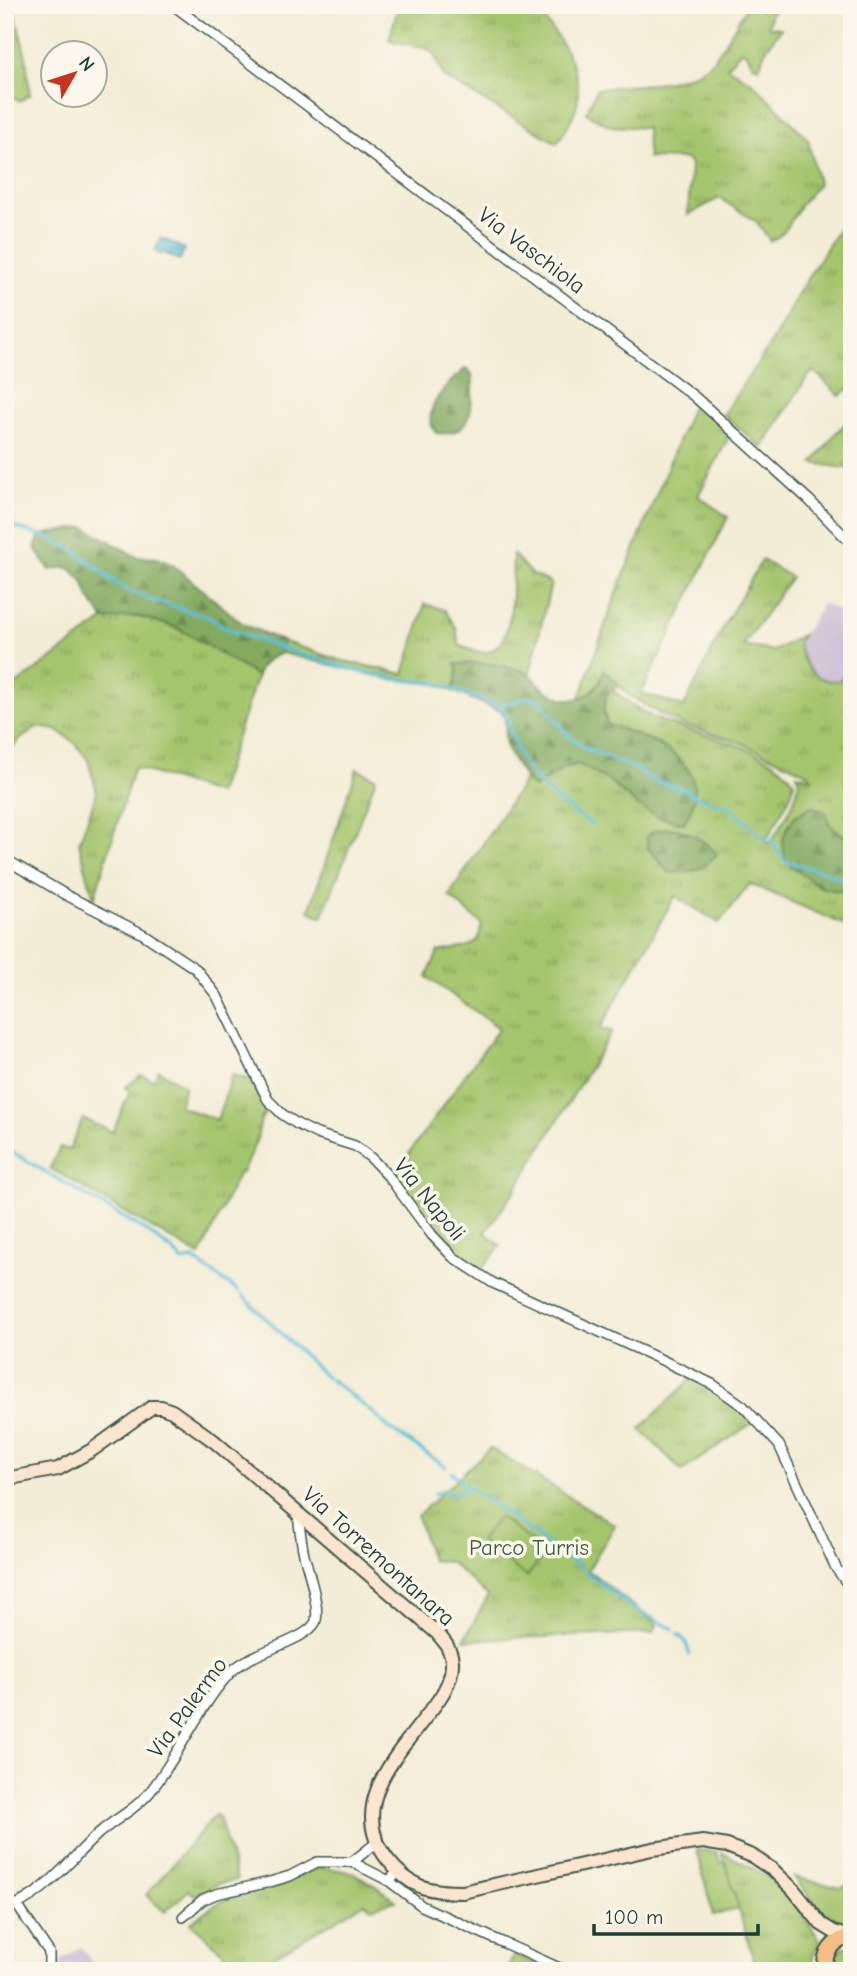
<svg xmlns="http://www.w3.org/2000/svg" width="857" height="1976" viewBox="0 0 857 1976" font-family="'Comic Neue',sans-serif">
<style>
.industrial{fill:#ccbed4}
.grass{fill:url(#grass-tufts);stroke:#628150;stroke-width:2}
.forest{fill:url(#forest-firs);stroke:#52744a;stroke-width:2}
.pitch{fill:#a5c56d;stroke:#628150;stroke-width:2}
.water{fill:url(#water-waves);stroke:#3d7e86;stroke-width:2}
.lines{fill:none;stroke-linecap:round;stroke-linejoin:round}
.stream{stroke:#5bbfd9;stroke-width:3.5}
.street-casing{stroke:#3f574c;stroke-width:12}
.secondary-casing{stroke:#3f574c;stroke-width:16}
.primary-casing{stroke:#3f574c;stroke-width:18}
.street{stroke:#fff;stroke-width:9}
.secondary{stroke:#fbe5cf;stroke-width:12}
.primary{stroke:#f6be87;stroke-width:14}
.labels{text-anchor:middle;stroke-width:7;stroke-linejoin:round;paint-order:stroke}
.street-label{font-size:23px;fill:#1f3d34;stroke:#fbf7ec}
.park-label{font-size:23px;fill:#405f42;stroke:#fbf7ec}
</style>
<defs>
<pattern id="grass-tufts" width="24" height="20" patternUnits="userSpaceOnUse" patternTransform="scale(1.75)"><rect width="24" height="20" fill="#a5c56d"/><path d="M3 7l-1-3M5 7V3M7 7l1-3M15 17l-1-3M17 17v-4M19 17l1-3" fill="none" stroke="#86a15a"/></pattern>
<pattern id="forest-firs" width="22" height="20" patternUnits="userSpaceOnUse" patternTransform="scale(1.75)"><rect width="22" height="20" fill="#84aa60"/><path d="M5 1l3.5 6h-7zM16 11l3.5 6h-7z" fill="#6b8c50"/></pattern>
<pattern id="water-waves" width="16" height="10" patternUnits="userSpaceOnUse" patternTransform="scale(1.75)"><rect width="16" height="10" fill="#5bbfd9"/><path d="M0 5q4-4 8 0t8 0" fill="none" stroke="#4b9cb1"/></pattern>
</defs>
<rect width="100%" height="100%" fill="#fbf7ec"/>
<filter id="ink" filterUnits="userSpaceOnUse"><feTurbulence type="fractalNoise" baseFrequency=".0143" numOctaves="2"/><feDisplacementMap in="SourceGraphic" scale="14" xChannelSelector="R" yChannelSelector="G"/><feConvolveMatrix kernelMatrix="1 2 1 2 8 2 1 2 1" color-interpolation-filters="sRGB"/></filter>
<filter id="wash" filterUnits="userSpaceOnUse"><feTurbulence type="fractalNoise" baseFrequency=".00686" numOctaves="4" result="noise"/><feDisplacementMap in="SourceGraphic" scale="28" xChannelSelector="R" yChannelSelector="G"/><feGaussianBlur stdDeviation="1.57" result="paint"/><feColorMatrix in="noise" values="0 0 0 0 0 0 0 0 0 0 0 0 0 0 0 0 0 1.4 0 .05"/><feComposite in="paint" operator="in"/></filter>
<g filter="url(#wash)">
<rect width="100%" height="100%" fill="#f3ecd6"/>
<path class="industrial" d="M 823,603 L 852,619 L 852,663 L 840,680 L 831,682 L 810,671 L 800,655 L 798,643 Z
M 81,1946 L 97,1971 L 57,1971 L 55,1965 Z"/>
<path class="grass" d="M 5,5 L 13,5 L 26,57 L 30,95 L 19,101 L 5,92 Z
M 399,5 L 534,5 C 553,30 581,64 578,98 C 576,115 566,129 557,143 L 445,78 L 432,50 L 389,40 Z
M 748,5 L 777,5 L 770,15 L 769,27 L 781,28 L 765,51 L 759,67 L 753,65 L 747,54 L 741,50 L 727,67 L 753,83 L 808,139 L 818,183 C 813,192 805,198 800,206 C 791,220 786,235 770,241 L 757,222 L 719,198 L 688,215 L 691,164 L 686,159 L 648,158 L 646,128 L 610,126 L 586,113 L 597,89 C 629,85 690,86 712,61 C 726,45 736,23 748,5 Z
M 852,202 L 852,297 L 849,301 L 852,306 L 852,392 L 848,389 L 840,396 L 814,371 L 808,376 L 762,448 L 723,414 L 774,339 L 802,287 L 845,219 Z
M 694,402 L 731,433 L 698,496 L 728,517 L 641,693 L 684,707 L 726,622 L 762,560 L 791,577 L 743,646 L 774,651 L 802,635 L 798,643 C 802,664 816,685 840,680 L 849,668 L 852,670 L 852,842 L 830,825 L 825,812 L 792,867 L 822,888 L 852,893 L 852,928 L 750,884 L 719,923 L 675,896 L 600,1029 L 612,1031 L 605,1043 L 516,1189 L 485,1233 L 501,1246 L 479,1272 L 441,1243 L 392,1177 L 499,1028 L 427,977 L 438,952 L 467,947 L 478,940 L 482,924 L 449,896 L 525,779 L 534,788 L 562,769 L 578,764 L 608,780 L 637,805 L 676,756 L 654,741 L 608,725 C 603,713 601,699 611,689 C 625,700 641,712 657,719 C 696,736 772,746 794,782 L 791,795 L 766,841 L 769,844 C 779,829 805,791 797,774 L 812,778 L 809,774 L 742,743 L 683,725 L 660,714 L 629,695 L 604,671 C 601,683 593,691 583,699 L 580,698 L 615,597 Z
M 852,417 L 852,469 L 813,463 L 836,433 Z
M 513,554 L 531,574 L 551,583 L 530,673 L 486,664 L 456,664 L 459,671 L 453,691 L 435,684 L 389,679 L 282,653 L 282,641 L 339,660 L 404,674 L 425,604 L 445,610 L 456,628 L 459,645 C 520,678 511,589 513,554 Z
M 120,616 C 171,615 215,650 257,676 L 218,794 L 134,767 L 94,899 L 79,843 L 97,792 L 88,760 L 75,743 L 56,730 L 38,727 L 19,740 L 5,755 L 5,693 L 104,620 Z
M 357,769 L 376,778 L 322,917 L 309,911 Z
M 159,1070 L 185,1086 L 179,1106 L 217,1120 L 232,1075 L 248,1079 L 270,1108 L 261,1119 L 257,1139 L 242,1173 L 239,1172 L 200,1256 L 50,1168 L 60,1147 L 69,1150 L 83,1119 L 113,1132 L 130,1091 L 125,1088 L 141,1075 L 154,1080 Z
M 692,1378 L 727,1399 L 754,1422 L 682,1471 L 640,1429 Z
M 490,1448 L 615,1525 L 588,1570 L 657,1625 L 653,1633 L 464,1640 L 488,1596 L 450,1562 L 431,1560 L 417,1516 Z
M 215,1815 L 219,1817 L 237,1880 L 218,1884 L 194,1895 L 189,1890 L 165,1912 L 146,1895 Z
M 722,1853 C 772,1874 793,1894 820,1941 L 813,1956 L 811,1971 L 757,1971 Z
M 319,1868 C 351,1868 372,1881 396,1901 L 371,1908 L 365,1903 L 249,1971 L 243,1971 L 191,1923 C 221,1895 240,1896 277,1884 C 291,1879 304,1873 319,1868 Z
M 794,1877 L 841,1888 L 852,1883 L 852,1923 L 831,1924 Z
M 852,1945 L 852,1971 L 832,1971 C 830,1957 838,1947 852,1945 Z
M 515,1955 L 551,1971 L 505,1971 Z"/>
<path class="forest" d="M 466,368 C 476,375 472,383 472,394 C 472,418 464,437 436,433 C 418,410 449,382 466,368 Z
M 85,527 L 137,557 L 157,558 L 173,565 L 243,624 L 282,641 L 282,653 C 268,658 262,662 257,676 L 176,627 L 136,616 L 104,620 L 89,598 L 83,581 L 73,571 L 66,567 L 50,570 L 35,548 L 40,535 Z
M 456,664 C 479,662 504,664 526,672 C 532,674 534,679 538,683 C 552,698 574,706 591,692 C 598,687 603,678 604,670 L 619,685 L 607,694 L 603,713 L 608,725 C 653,738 721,765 684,823 L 658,817 L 637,805 L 608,780 L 578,764 L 562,769 L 534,788 C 524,778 505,752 505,738 C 506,727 507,721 501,711 L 453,691 L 458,671 Z
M 812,806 L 826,812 L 830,825 L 852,842 L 852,893 L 822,888 L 792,867 L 785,857 L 782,841 L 788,827 L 795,816 Z
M 668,828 C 689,830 703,839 717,854 C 700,871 694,874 669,872 L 647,847 L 647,836 L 654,831 Z"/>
<path class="pitch" d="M 499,1517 L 545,1552 L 527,1577 L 480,1541 Z
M 697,1850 L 717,1852 L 720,1863 L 725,1862 L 739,1909 L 713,1915 Z"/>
<path class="water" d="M 161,238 L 185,249 L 180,260 L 162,252 L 161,254 L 155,251 Z"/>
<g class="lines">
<path class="stream" d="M 5,524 L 49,538 L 74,550 L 123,588 L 149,599 L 209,617 L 228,629 L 305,656 L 358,671 L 404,680 L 434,682 L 498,706 L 529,697 L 541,700 L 568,735 L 587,749 L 634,768 L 655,781 L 687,790 L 695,796 L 730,807 L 760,835 L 767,838
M 499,707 L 504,711 C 511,727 514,747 523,762 C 536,785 570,812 592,824
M 771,840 L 785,861 L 822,871 L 852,883
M 5,1148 L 143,1229 L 172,1250 L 182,1261 L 193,1259 L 238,1291
M 242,1295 L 327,1378
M 331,1380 L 371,1411 L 389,1428 L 446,1467
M 452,1472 L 461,1482 L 492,1503
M 434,1494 L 443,1490 L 460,1493 L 468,1486
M 496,1506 L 580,1567
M 585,1571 L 631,1607 L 673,1629
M 678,1634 L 685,1641 L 690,1655"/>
</g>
</g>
<g filter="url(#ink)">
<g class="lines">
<g class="street-casing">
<path id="street" d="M 173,5 L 695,397 L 809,500 L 852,544
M 5,859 L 66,895 L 143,934 L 196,969 L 217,996 L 268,1100 L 282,1114 L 297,1124 L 317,1134 L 355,1146 L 371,1158 L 389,1177 L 432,1235 L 453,1257 L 493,1283 L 664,1361 L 712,1384 L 743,1406 L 779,1445 L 836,1568 L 852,1590
M 352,1862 L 389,1881 L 398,1872
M 389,1881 L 422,1906 L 566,1971
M 17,1905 L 49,1952 L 49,1971
M 5,1909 C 45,1896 69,1860 99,1833 C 115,1819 136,1809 149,1793 C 179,1756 197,1709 229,1674 C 249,1651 303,1643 315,1623 C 322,1610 306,1565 303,1550 C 301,1538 299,1526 298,1513
M 183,1917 L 202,1900 L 216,1894 L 270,1882 L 290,1876 L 317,1862 L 352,1862 L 376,1843"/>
</g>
<g class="secondary-casing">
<path id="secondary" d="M 5,1479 L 58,1469 L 92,1450 L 152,1407 L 161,1407 L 172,1411 L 214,1441 L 437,1633 C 444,1641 451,1649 452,1661 C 453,1681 440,1699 428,1714 C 396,1756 346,1807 388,1860 C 410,1888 429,1892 463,1892 L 652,1849 L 703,1842 L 727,1846 L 752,1856 L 773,1870 L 793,1889 L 821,1924 L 834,1932 L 849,1937"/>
</g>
<g class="primary-casing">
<path id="primary" d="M 825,1971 C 823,1953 833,1939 852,1937"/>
</g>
<use href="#street" class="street"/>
<use href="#secondary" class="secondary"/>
<use href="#primary" class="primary"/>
</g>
</g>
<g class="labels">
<g class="street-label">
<text transform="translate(532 250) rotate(37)" y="8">Via Vaschiola</text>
<text transform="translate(430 1199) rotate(51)" y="8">Via Napoli</text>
<text transform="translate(379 1556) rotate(42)" y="8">Via Torremontanara</text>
<text transform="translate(187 1707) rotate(-54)" y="8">Via Palermo</text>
</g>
<g class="park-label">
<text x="529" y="1555">Parco Turris</text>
</g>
</g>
<rect width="857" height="1976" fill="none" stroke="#fbf7ec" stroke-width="28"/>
<g transform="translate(74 74) rotate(51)"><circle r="33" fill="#fbf7ec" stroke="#a3ada2" stroke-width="2"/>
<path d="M0-5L12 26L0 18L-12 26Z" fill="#c8321e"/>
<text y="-10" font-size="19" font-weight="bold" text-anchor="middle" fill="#1f3d34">N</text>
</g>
<path d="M594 1924v10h164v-10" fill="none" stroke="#1f3d34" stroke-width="3.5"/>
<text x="605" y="1924" font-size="21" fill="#1f3d34" stroke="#fbf7ec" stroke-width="5" paint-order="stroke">100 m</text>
</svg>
